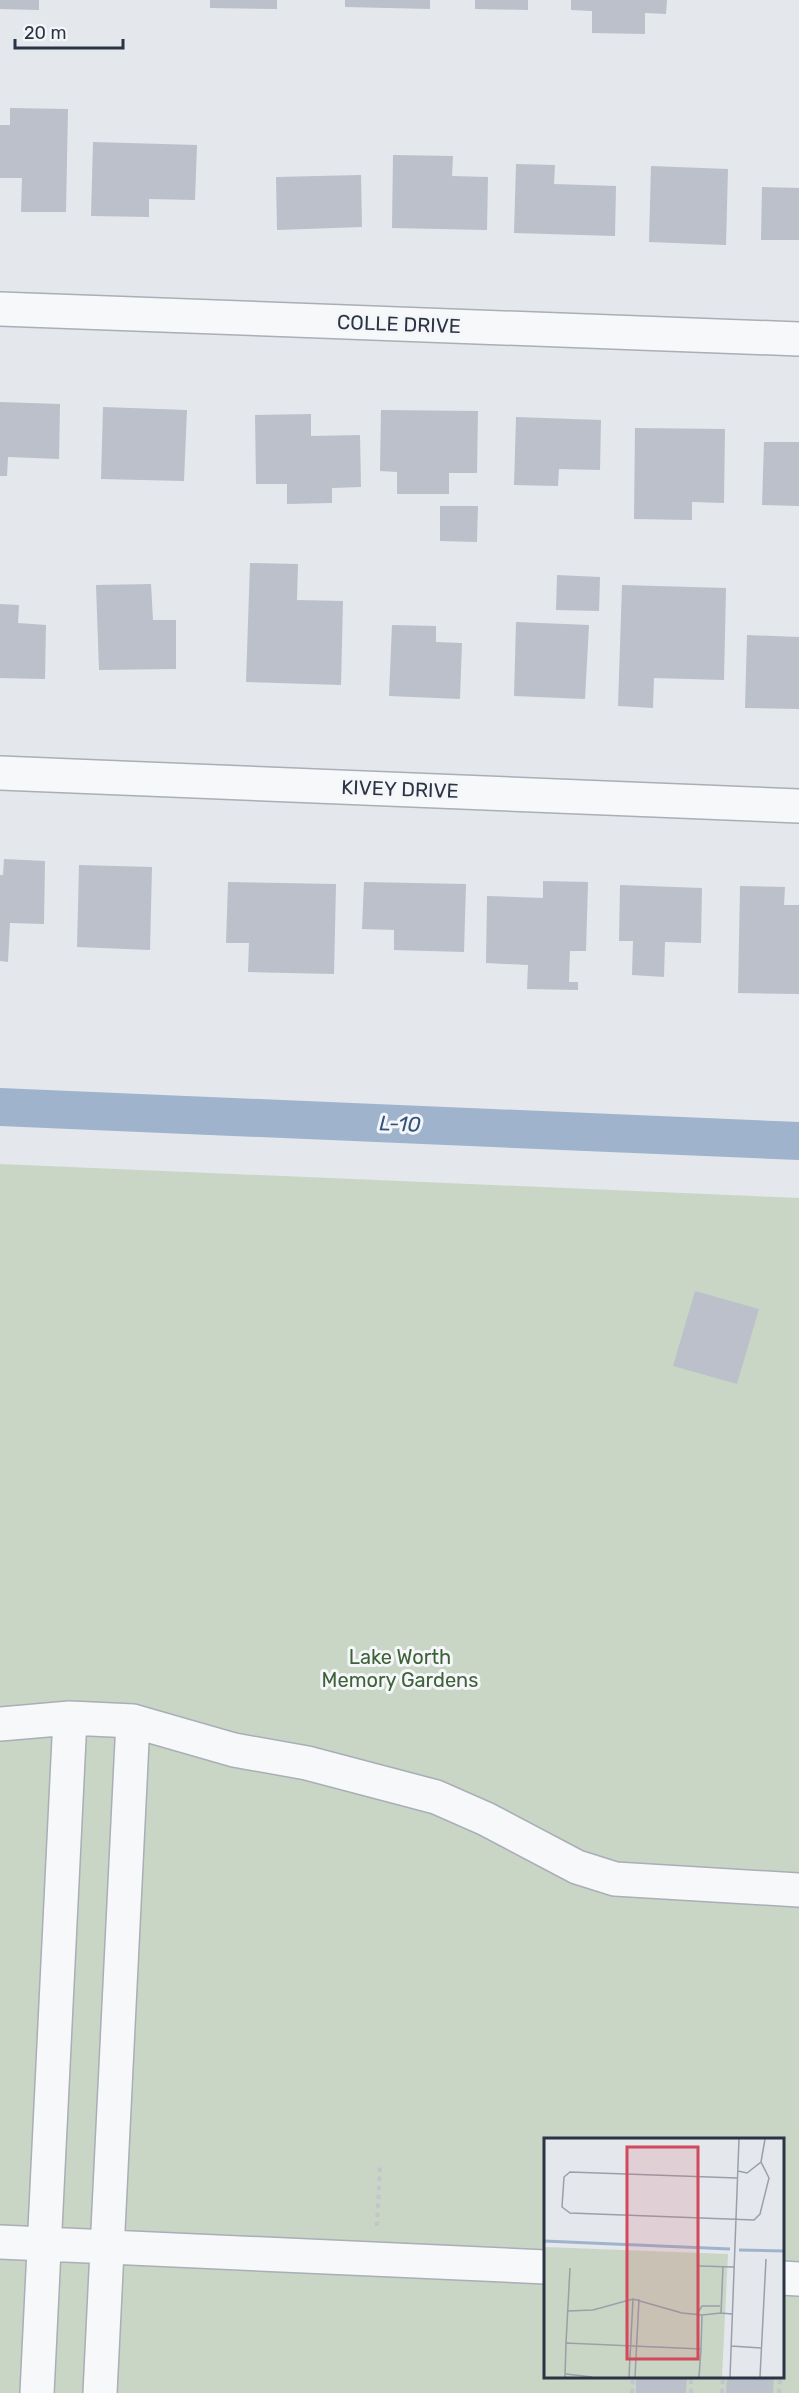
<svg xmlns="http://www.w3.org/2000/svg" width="799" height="2393" viewBox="0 0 799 2393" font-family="Rubik,sans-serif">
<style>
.green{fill:#c9d6c5;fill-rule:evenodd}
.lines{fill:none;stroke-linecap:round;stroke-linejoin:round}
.canal{stroke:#9fb4cc;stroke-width:38}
.building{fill:#bbc0ca}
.minor-casing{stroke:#a9aeb7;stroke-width:36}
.path{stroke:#c2c5cb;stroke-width:4;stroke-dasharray:4.5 4.5;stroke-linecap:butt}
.minor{stroke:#f7f8fa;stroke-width:33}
.labels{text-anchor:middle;stroke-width:6;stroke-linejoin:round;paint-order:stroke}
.street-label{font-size:20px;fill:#2b3445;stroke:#f4f6f9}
.park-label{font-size:20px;fill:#3f6138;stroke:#f4f6f9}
.water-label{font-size:21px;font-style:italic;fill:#34527a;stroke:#f4f6f9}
.inset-river{fill:none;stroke:#9fb4cc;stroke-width:3}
.inset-road{fill:none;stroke:#9a9fa9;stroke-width:1.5}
.view{fill:#d1495b;fill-opacity:0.15;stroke:#d1495b;stroke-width:3}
.inset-edge{fill:none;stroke:#2b3445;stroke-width:3}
</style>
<rect width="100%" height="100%" fill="#e4e7ec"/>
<path class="green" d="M 0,1164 L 799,1198 L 799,2393 L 0,2393 ZM 546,2140 L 782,2140 L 782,2376 L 546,2376 Z"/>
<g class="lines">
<path class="canal" d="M 0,1107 L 799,1141"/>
</g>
<path class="building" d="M 0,0 L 39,0 L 39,10 L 0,9 Z
M 210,0 L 277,0 L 277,9 L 210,8 Z
M 345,0 L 430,0 L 430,9 L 345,7 Z
M 475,0 L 528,0 L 528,10 L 475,9 Z
M 571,0 L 667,0 L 666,14 L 645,13 L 645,34 L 592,33 L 592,11 L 571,10 Z
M 10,108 L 68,109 L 66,212 L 21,212 L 22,178 L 0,178 L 0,125 L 10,125 Z
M 93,142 L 197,145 L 195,200 L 149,199 L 149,217 L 91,216 Z
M 393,155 L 453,156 L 452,176 L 488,177 L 487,230 L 392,228 Z
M 516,164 L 555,165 L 554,184 L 616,186 L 615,236 L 514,233 Z
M 651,166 L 728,169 L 726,245 L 649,242 Z
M 361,175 L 362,227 L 277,230 L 276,177 Z
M 762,187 L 799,188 L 799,240 L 761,240 Z
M 0,402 L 60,404 L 59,459 L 8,457 L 7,476 L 0,476 Z
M 103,407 L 187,410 L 184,481 L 101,479 Z
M 381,410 L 478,411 L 477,473 L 449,473 L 449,494 L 397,494 L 397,472 L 380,471 Z
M 311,414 L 311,436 L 360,435 L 361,487 L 332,488 L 332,503 L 287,504 L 287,484 L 256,484 L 255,415 Z
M 516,417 L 601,420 L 600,470 L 559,469 L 558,486 L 514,485 Z
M 635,428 L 725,429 L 724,503 L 692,502 L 692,520 L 634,519 Z
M 764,442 L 799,442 L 799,506 L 762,505 Z
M 440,506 L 478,506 L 477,542 L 440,541 Z
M 250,563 L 298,564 L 297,600 L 343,601 L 341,685 L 246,682 Z
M 557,575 L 600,577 L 599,611 L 556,610 Z
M 151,584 L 153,620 L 176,620 L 176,669 L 99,670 L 96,585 Z
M 622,585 L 726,588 L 724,680 L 654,678 L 653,708 L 618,706 Z
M 0,604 L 19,605 L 18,623 L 46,625 L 45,679 L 0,678 Z
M 516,622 L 589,625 L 585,699 L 514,696 Z
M 392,625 L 436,626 L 436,642 L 462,643 L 460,699 L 389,696 Z
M 747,635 L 799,637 L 799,709 L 745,708 Z
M 4,859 L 45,861 L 44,924 L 10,923 L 8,962 L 0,961 L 0,875 L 3,875 Z
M 79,865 L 152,867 L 150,950 L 77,947 Z
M 543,881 L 588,882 L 586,951 L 570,951 L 569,982 L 578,982 L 578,990 L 527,989 L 528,965 L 486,963 L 487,896 L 543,898 Z
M 228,882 L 336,884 L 334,974 L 248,972 L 249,943 L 226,943 Z
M 364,882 L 466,884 L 464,952 L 394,950 L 394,930 L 362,929 Z
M 620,885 L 702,888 L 701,943 L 665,942 L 664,977 L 632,975 L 633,941 L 619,941 Z
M 740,886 L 785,887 L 784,905 L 799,905 L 799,994 L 738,993 Z
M 695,1291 L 759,1309 L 737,1384 L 673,1366 Z
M 636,2376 L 687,2376 L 686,2393 L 636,2393 Z
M 727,2376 L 774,2376 L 773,2393 L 726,2393 Z"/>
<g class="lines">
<g class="minor-casing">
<path id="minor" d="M 0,309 L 799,339
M 0,773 L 799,806
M 0,1724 L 70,1718 L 133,1721 L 234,1750 L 307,1763 L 436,1797 L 486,1819 L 577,1867 L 615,1879 L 799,1890
M 0,2242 L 546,2267
M 782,2278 L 799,2279
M 37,2393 L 70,1718
M 100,2393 L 133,1721"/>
</g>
<path class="path" d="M 377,2226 L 380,2164
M 632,2393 L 633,2376
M 691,2393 L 691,2376
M 722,2393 L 723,2376
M 779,2393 L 780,2376"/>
<use href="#minor" class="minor"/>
</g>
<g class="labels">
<g class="street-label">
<text transform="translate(399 324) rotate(2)" y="7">COLLE DRIVE</text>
<text transform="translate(400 789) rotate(2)" y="7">KIVEY DRIVE</text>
</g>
<g class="park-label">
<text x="400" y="1664">Lake Worth<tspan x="400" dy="23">Memory Gardens</tspan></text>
</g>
<g class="water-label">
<text transform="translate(400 1124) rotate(2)" y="7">L-10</text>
</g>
</g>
<g transform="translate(544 2138)">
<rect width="240" height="240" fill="#e4e7ec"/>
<path d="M 0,109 L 184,116 L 178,239 L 0,239 Z" fill="#c9d6c5"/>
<path class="inset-river" d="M 0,103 L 186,111M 195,112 L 240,113"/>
<path class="inset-road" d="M 194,33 L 203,35 L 217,24 L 221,1M 193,40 L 26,34 L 20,39 L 18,69 L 26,75 L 210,82 L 216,76 L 225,40 L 217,24M 155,128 L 190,129M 179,128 L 177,175 L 188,176M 153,176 L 158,168 L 176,168M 158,177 L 177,175M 158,177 L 177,175M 22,205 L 26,130M 187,208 L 217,210M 22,236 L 48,239M 21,239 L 22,205 L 157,211 L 158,177 L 138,175 L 89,161 L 49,172 L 24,173M 85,239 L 89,161M 91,239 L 95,161M 155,239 L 157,211M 186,239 L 195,1M 216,239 L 222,121"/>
<path class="view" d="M 83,9 L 154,9 L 154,221 L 83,221 Z"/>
<rect width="240" height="240" class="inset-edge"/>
</g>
<path d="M15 39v9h108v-9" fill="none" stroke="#2b3445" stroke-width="3"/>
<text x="24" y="39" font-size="18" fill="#2b3445" stroke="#f4f6f9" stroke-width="4.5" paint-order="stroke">20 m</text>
</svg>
